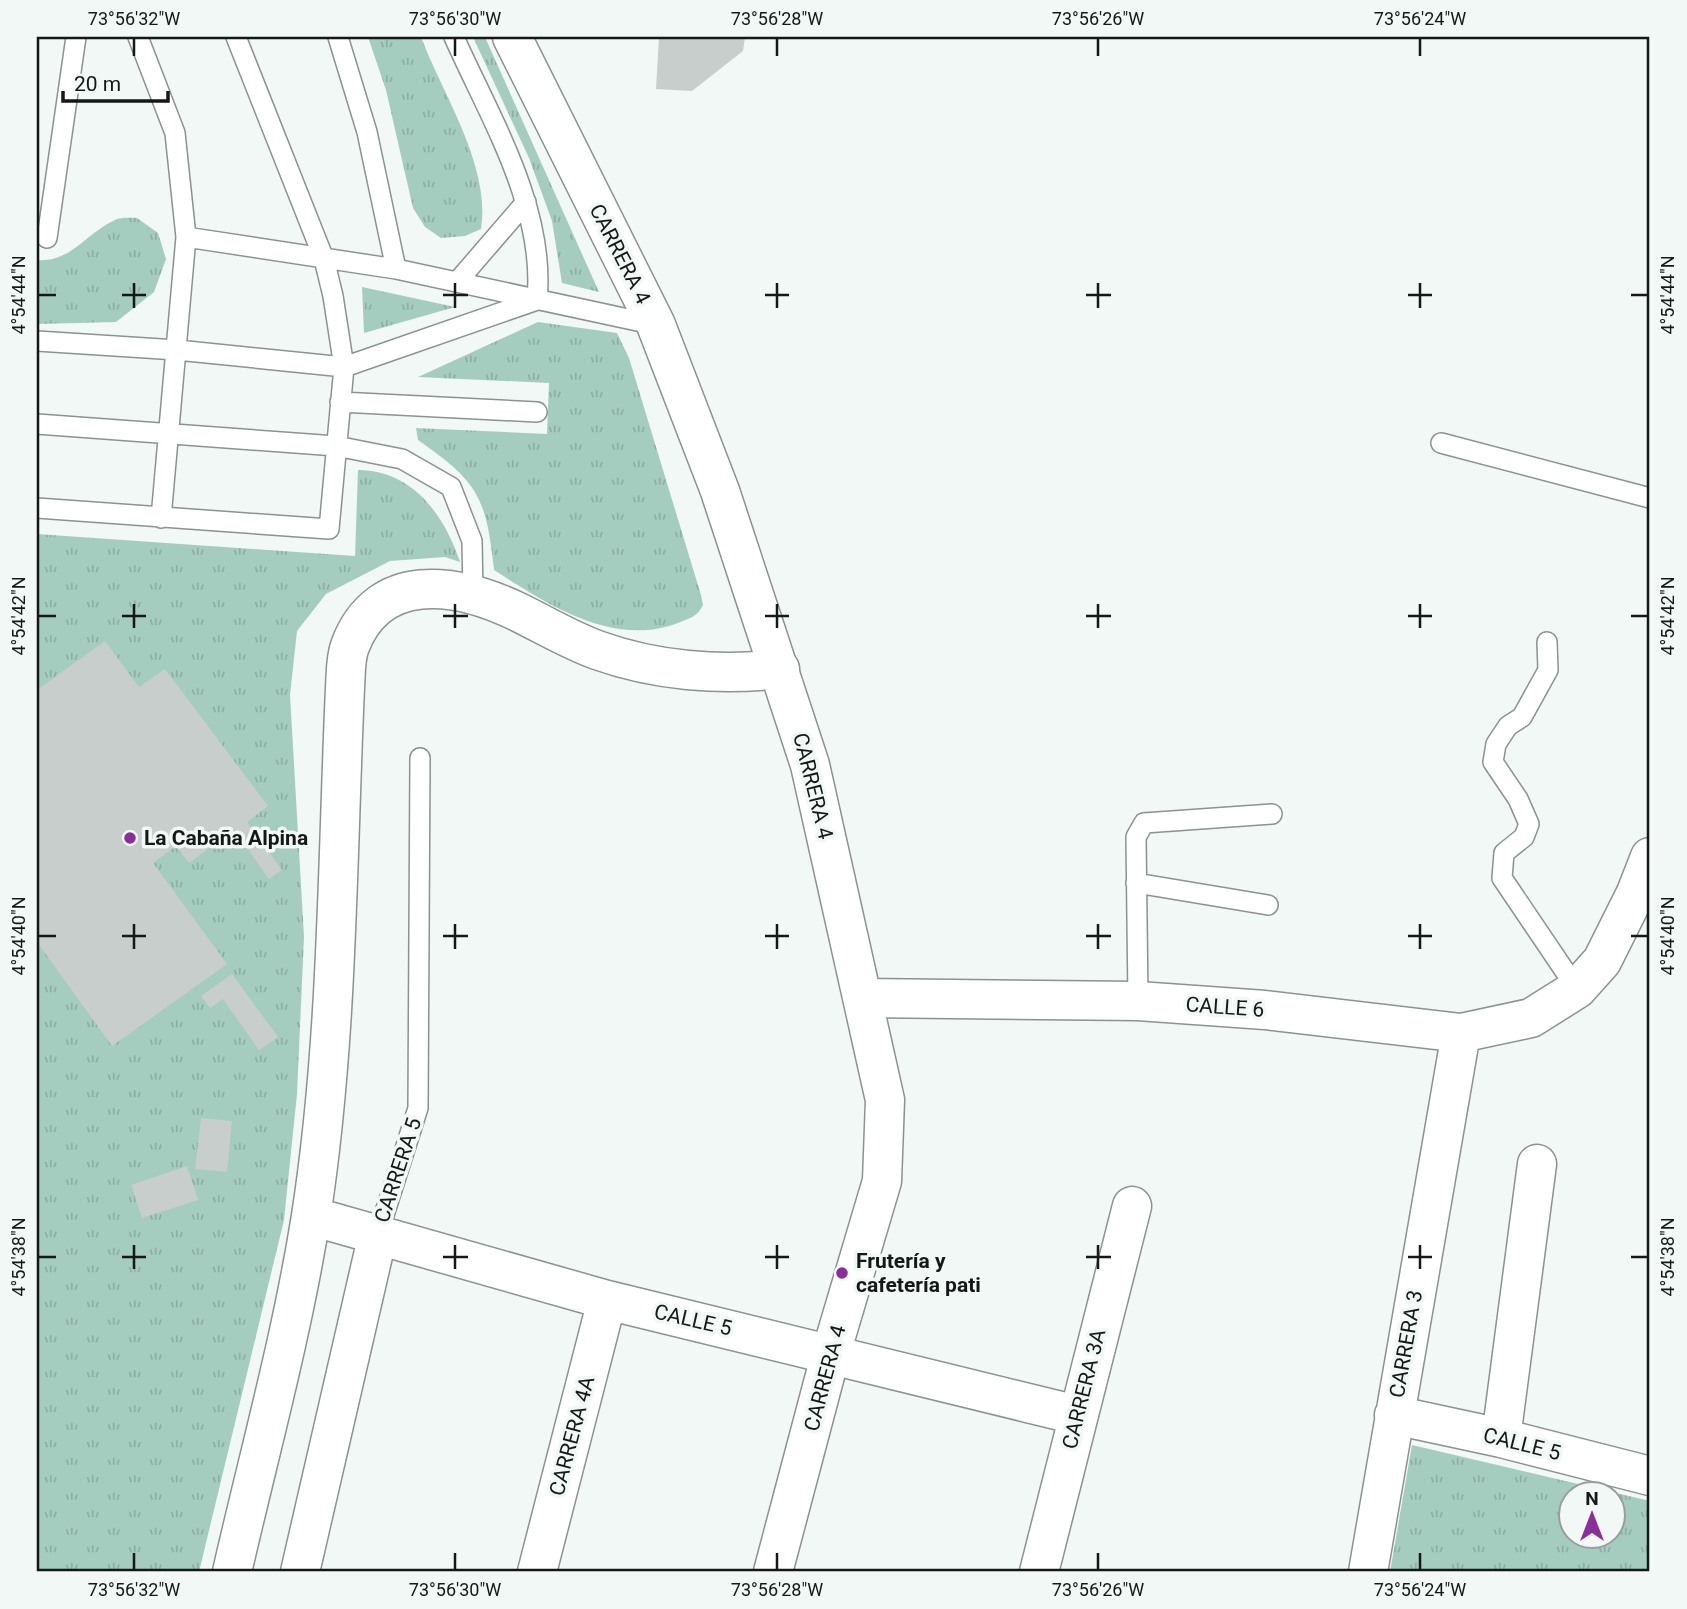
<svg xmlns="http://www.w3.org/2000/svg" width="1687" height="1609" viewBox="0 0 1687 1609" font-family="Roboto,sans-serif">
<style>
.grass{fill:url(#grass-tufts);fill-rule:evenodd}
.building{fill:#c7cecb}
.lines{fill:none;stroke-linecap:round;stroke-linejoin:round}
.service-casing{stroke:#8b928f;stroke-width:22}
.minor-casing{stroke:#8b928f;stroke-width:41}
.secondary-casing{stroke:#8b928f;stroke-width:41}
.service{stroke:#fff;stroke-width:19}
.minor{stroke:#fff;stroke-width:38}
.secondary{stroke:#fff;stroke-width:38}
.ticks{fill:none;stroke:#151817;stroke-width:2.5}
.poi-dot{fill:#8a2e99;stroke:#f1f8f5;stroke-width:2.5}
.labels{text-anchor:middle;stroke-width:7;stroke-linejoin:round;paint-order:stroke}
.street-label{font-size:21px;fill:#151817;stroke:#f1f8f5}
.poi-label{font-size:21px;font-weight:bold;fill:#151817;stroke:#f1f8f5;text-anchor:start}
.neatline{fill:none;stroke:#151817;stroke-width:2.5}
.ticks-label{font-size:18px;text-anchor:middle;fill:#151817}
</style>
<defs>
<pattern id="grass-tufts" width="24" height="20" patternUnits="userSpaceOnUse" patternTransform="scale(1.75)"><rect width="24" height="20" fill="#a5cdbf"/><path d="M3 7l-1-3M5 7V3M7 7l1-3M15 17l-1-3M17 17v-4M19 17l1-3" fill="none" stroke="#8dafa3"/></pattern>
</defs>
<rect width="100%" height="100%" fill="#f1f8f5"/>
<path class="grass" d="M 368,37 L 421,37 C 443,95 491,166 481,229 L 465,236 L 441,238 L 425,227 L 413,208 L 386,90 Z
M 473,37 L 485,37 L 599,292 L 562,283 L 552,221 L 529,158 Z
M 137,218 L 158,233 L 166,259 L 154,292 L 116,322 L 37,324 L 37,260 C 71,263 87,232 115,220 C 121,217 130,218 137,218 Z
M 362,287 L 455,307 L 364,333 Z
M 538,322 L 617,333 L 629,358 L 701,595 L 703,605 C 697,617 690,618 678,623 C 613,648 547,604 494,570 C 486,496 478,482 418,440 L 416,428 L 547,434 L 549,383 L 418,377 Z
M 358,470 C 412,470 444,514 460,562 L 445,557 L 390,561 L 326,594 L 297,631 L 290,695 L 304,937 L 297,1094 L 284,1220 L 199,1572 L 37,1572 L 37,534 L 355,556 Z
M 1412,1445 L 1650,1501 L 1650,1572 L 1390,1572 ZM 1572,1494 L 1614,1494 L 1614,1536 L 1572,1536 Z"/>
<path class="building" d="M 659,37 L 745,37 L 743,51 L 692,91 L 656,89 Z
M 105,641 L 139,687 L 165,669 L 268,806 L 247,822 L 282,870 L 269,879 L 234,830 L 189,863 L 176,846 L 153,863 L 227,964 L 112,1046 L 37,942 L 37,690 Z
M 232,974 L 278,1037 L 259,1050 L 223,999 L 210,1008 L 201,996 Z
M 201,1118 L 232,1121 L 227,1172 L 195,1169 Z
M 187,1166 L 198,1200 L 142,1218 L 131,1185 Z"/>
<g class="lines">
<g class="service-casing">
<path id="service" d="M 138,37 L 175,133 L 186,237 L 161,518
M 338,37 L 367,132 L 396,269
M 186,237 L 396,269 L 656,325
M 47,238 L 76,37
M 457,282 L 526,202
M 37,341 L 177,350 L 344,367 L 537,300 C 546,208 490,118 454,37
M 340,402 L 537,412
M 37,424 L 336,446 L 402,459 L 451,487 L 472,541 L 473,594
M 1441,443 L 1650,498
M 37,508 L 329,529 L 344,367 L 333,296 L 324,259 L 236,37
M 1547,642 L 1548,670 L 1522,717 L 1508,726 L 1496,744 L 1493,762 L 1518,799 L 1529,824 L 1524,837 L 1504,853 L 1502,878 L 1577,989
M 1136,883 L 1268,905
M 1138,1001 L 1136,837 L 1144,823 L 1272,814
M 378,1234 L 418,1108 L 420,758"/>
</g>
<g class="minor-casing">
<path id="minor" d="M 863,998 L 1138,1001 L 1265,1010 L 1461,1033 L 1531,1018 L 1577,989 L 1602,961 L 1636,893 L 1650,857
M 311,1216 L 607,1300 L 1077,1415
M 1394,1415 L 1501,1438 L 1650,1476
M 1501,1438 L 1537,1164
M 232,1572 C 259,1454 292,1336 311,1216 C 338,1042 337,864 345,688 C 346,675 345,659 350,646 C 378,571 455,582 516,611 C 543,624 569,640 597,650 C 655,671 720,676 780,669
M 300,1572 L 378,1234
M 537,1572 L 607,1300
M 1039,1572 L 1132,1206
M 1368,1572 L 1461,1033"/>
</g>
<g class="secondary-casing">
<path id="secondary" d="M 512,37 L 656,325 L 720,491 L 810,765 L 885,1100 L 882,1181 L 831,1353 L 773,1572"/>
</g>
<use href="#service" class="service"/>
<use href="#minor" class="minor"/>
<use href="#secondary" class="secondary"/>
</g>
<path class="ticks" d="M 134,38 L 134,56M 455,38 L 455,56M 777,38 L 777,56M 1098,38 L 1098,56M 1420,38 L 1420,56M 134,283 L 134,308M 455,283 L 455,308M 777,283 L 777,308M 1098,283 L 1098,308M 1420,283 L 1420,308M 38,295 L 56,295M 122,295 L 146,295M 443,295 L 468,295M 765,295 L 789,295M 1086,295 L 1111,295M 1408,295 L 1432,295M 1631,295 L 1648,295M 134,604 L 134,628M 455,604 L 455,628M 777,604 L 777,628M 1098,604 L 1098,628M 1420,604 L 1420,628M 38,616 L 56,616M 122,616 L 146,616M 443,616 L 468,616M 765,616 L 789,616M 1086,616 L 1111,616M 1408,616 L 1432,616M 1631,616 L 1648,616M 134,924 L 134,949M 455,924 L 455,949M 777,924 L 777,949M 1098,924 L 1098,949M 1420,924 L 1420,949M 38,936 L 56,936M 122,936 L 146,936M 443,936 L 468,936M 765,936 L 789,936M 1086,936 L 1111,936M 1408,936 L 1432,936M 1631,936 L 1648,936M 134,1245 L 134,1269M 455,1245 L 455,1269M 777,1245 L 777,1269M 1098,1245 L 1098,1269M 1420,1245 L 1420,1269M 38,1257 L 56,1257M 122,1257 L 146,1257M 443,1257 L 468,1257M 765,1257 L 789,1257M 1086,1257 L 1111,1257M 1408,1257 L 1432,1257M 1631,1257 L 1648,1257M 134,1553 L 134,1570M 455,1553 L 455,1570M 777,1553 L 777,1570M 1098,1553 L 1098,1570M 1420,1553 L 1420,1570"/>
<g class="poi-dot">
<circle cx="130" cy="838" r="7"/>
<circle cx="842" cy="1273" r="7"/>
</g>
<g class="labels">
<g class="street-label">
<text transform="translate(620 254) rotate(63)" y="7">CARRERA 4</text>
<text transform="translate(813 786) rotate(76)" y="7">CARRERA 4</text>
<text transform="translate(1225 1007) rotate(4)" y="7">CALLE 6</text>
<text transform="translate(398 1170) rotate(-72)" y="7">CARRERA 5</text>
<text transform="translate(693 1320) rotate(13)" y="7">CALLE 5</text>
<text transform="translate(1406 1344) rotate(-80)" y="7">CARRERA 3</text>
<text transform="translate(825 1378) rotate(-75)" y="7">CARRERA 4</text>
<text transform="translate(1084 1389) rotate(-76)" y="7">CARRERA 3A</text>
<text transform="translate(572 1436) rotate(-75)" y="7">CARRERA 4A</text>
<text transform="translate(1522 1444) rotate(14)" y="7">CALLE 5</text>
</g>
<g class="poi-label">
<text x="144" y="845">La Cabaña Alpina</text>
<text x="856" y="1268">Frutería y<tspan x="856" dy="24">cafetería pati</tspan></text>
</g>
</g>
<rect width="1687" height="1609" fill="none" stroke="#f1f8f5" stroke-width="77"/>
<g transform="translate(1592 1515)"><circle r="33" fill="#f1f8f5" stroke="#999e9c" stroke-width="2"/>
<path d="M0-5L12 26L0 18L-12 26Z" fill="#8a2e99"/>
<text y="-10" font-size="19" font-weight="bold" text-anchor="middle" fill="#151817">N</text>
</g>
<path d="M63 91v10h105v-10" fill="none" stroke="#151817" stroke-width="3.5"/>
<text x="74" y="91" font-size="21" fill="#151817" stroke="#f1f8f5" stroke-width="5" paint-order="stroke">20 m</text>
<rect x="38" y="38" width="1610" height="1532" class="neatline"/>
<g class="ticks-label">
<text x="134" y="25">73°56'32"W</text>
<text x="455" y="25">73°56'30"W</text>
<text x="777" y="25">73°56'28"W</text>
<text x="1098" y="25">73°56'26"W</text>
<text x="1420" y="25">73°56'24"W</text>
<text transform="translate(19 295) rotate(-90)" y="6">4°54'44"N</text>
<text transform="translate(1668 295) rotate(-90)" y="6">4°54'44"N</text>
<text transform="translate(19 616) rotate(-90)" y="6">4°54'42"N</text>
<text transform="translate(1668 616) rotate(-90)" y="6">4°54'42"N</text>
<text transform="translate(19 936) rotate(-90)" y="6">4°54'40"N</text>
<text transform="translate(1668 936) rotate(-90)" y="6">4°54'40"N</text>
<text transform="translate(19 1257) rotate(-90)" y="6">4°54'38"N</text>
<text transform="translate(1668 1257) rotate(-90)" y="6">4°54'38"N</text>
<text x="134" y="1596">73°56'32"W</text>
<text x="455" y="1596">73°56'30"W</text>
<text x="777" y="1596">73°56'28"W</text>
<text x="1098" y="1596">73°56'26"W</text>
<text x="1420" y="1596">73°56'24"W</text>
</g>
</svg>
